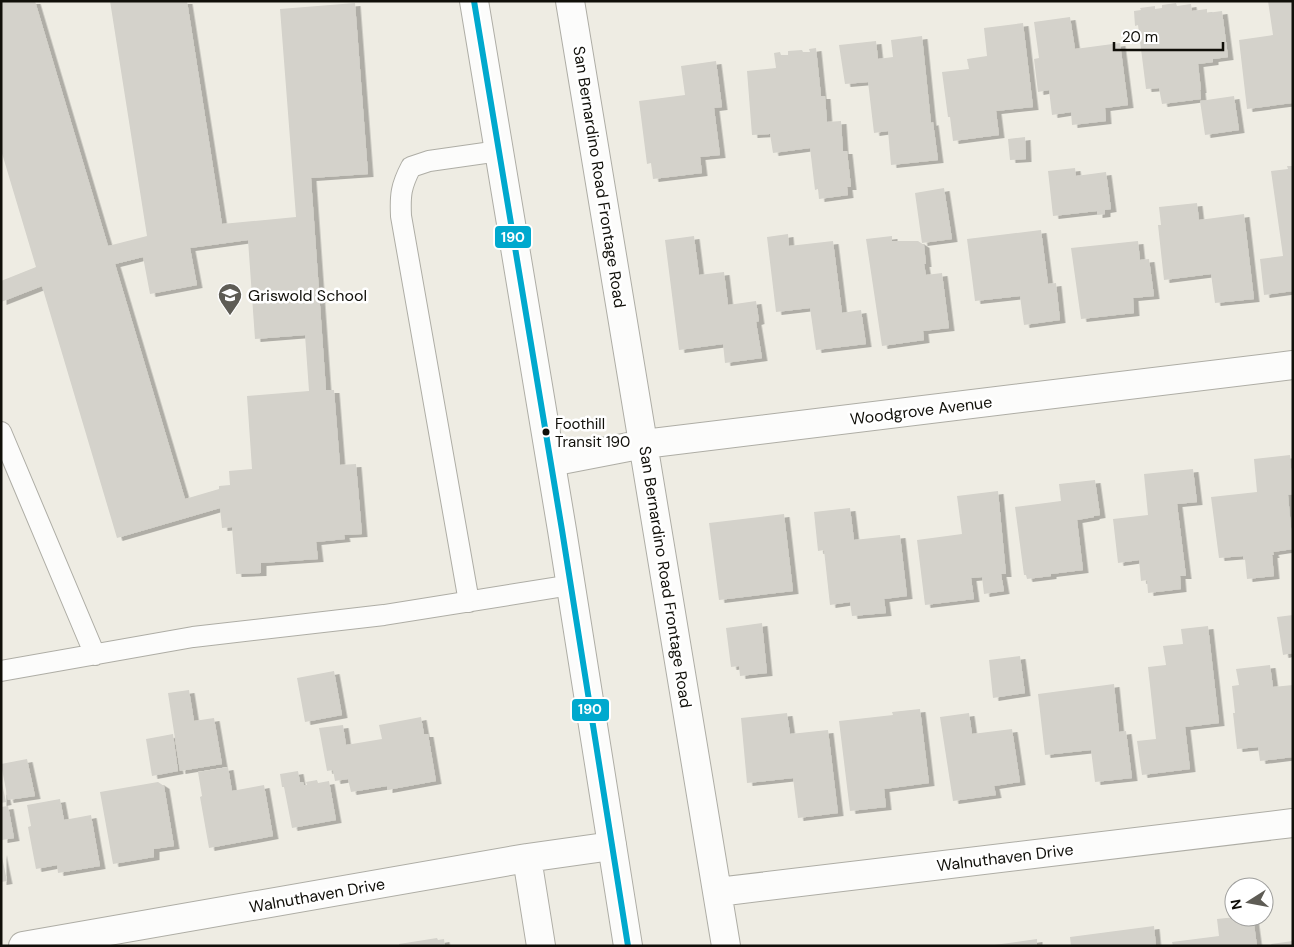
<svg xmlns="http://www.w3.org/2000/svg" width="1294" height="947" viewBox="0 0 1294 947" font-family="'DM Sans',sans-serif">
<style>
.building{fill:#d4d2cb;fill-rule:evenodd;filter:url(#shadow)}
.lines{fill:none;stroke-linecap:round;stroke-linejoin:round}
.service-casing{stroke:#aeada5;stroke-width:22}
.minor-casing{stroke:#aeada5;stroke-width:30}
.tertiary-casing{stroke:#aeada5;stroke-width:30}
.service{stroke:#fcfcfb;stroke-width:20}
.minor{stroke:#fcfcfb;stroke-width:28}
.tertiary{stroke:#fcfcfb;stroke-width:28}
.bus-1-casing{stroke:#fff;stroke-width:10}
.bus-1{stroke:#00a9ce;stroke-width:6}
.bus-dot{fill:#100f09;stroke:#fff;stroke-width:2}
.labels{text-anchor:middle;stroke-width:5;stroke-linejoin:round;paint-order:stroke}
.bus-label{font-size:15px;fill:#100f09;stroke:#fff;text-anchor:start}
.street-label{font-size:16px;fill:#100f09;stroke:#fff}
.poi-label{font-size:16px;fill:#100f09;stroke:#fff;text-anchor:start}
.line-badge{stroke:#fff;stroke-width:2}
.badge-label{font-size:14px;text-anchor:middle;font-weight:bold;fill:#fff}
</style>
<defs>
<filter id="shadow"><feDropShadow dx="5.5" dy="3" stdDeviation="0" flood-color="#0004"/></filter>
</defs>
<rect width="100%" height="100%" fill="#eeece3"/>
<path class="building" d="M 1,1 L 35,1 L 108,246 L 147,236 L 110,1 L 187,1 L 222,224 L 296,217 L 280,9 L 355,3 L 368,174 L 311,178 L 326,390 L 334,390 L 340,465 L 356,464 L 362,534 L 344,535 L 345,539 L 316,542 L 318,559 L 261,563 L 261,573 L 236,574 L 232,527 L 222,528 L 220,508 L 117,538 L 42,286 L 1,302 L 1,281 L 36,267 L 1,150 ZM 248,240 L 255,339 L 305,335 L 309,391 L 247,396 L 252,469 L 229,471 L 230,485 L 219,486 L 219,489 L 185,499 L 115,264 L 143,257 L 150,294 L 197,285 L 190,248 Z
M 1268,1 L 1293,1 L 1292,103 L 1247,109 L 1239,40 L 1273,35 Z
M 1176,3 L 1177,6 L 1191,4 L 1192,11 L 1207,9 L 1207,13 L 1222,11 L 1228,57 L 1213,59 L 1213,62 L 1198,64 L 1201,90 L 1200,90 L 1201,99 L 1162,104 L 1159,88 L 1146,89 L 1138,25 L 1135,26 L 1134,11 L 1141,10 L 1140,8 L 1155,6 L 1155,9 L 1162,8 L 1162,5 Z
M 1070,17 L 1075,49 L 1120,43 L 1128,105 L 1105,108 L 1106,121 L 1072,125 L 1071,112 L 1052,115 L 1049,90 L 1038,92 L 1034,59 L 1039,58 L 1034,22 Z
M 1023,23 L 1033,107 L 996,111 L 999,135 L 953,141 L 950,117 L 948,117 L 942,72 L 969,69 L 967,59 L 987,56 L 984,28 Z
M 922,36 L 931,123 L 933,122 L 938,160 L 891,165 L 888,131 L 874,133 L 868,82 L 845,84 L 839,45 L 876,41 L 878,59 L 893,57 L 891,40 Z
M 816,48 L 821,96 L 825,96 L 827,122 L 841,121 L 843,151 L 847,151 L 851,187 L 847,187 L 848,195 L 819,199 L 818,189 L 815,190 L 810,148 L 773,153 L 770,134 L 752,135 L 747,71 L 776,68 L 774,53 L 780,52 L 781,55 L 788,55 L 788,51 L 802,50 L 803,52 L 810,52 L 809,49 Z
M 716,61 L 722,107 L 714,108 L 720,155 L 700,157 L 702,173 L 653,179 L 651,163 L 647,164 L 639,101 L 685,95 L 681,66 Z
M 1234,96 L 1239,130 L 1205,135 L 1200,101 Z
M 1025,137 L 1026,159 L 1010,160 L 1008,139 Z
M 1287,166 L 1293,166 L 1293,291 L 1264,295 L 1260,259 L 1283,256 L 1271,171 L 1288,169 Z
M 1075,168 L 1076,176 L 1106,172 L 1111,209 L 1105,210 L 1105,214 L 1097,215 L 1097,211 L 1053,216 L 1048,171 Z
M 944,188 L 952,239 L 922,243 L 915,193 Z
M 1197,203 L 1199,220 L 1244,214 L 1254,299 L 1215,303 L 1211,274 L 1164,280 L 1158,225 L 1161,225 L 1159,207 Z
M 1041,230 L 1048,284 L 1056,283 L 1060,320 L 1024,325 L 1020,296 L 975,301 L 967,239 Z
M 788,234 L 789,246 L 833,241 L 842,313 L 861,310 L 866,344 L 816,350 L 810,308 L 776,312 L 767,237 Z
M 694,236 L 699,275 L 724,272 L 728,305 L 756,301 L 759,321 L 756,322 L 762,358 L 725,363 L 723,344 L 679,350 L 665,240 Z
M 892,236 L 892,241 L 918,241 L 924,245 L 926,264 L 924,264 L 926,275 L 942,273 L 949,328 L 923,331 L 924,340 L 882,346 L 866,239 Z
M 1138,241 L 1140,260 L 1149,259 L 1154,296 L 1133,298 L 1134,313 L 1081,319 L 1071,248 Z
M 1290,455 L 1293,494 L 1288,495 L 1293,549 L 1273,552 L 1274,555 L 1272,555 L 1274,576 L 1247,579 L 1245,559 L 1243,559 L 1243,556 L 1219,558 L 1211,497 L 1257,492 L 1254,459 Z
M 1193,469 L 1197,502 L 1177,504 L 1186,576 L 1180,576 L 1181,589 L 1148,593 L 1147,580 L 1141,581 L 1139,560 L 1118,563 L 1113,519 L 1148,515 L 1144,474 Z
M 1095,480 L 1100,515 L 1094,516 L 1094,517 L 1077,520 L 1083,570 L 1051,574 L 1051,576 L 1027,579 L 1026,575 L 1024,575 L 1015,507 L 1061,501 L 1059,484 Z
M 998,491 L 1006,574 L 1001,574 L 1004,591 L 984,594 L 982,577 L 971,578 L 974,599 L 925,605 L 917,540 L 962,534 L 957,496 Z
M 850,508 L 854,540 L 900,535 L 907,596 L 884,599 L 886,613 L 852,616 L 850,602 L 830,605 L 824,550 L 818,551 L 814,512 Z
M 784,514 L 793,591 L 719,600 L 709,523 Z
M 1293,615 L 1293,653 L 1283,655 L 1277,617 Z
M 762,623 L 767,673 L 740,676 L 739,666 L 731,667 L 726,628 Z
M 1208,626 L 1219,723 L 1185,727 L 1190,769 L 1142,775 L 1137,741 L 1156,739 L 1148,667 L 1166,665 L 1163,646 L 1183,644 L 1181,629 Z
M 1020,656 L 1025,693 L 993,698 L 989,660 Z
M 1270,665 L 1273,687 L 1293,685 L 1293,757 L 1260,761 L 1258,747 L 1237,749 L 1233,713 L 1235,713 L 1232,686 L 1239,685 L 1236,669 Z
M 334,671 L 342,715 L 305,722 L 297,678 Z
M 1114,684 L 1119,732 L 1126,731 L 1132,778 L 1095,782 L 1091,750 L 1045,755 L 1038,694 Z
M 189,690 L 194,721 L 214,718 L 222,764 L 180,771 L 168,693 Z
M 920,709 L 929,783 L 884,789 L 886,807 L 850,811 L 839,721 L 893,715 L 892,712 Z
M 787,713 L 790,734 L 828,730 L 838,813 L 798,818 L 793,778 L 747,783 L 741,718 Z
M 969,713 L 972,734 L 1012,729 L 1020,782 L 994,786 L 996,795 L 953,801 L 940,717 Z
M 421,717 L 424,734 L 428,734 L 436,781 L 387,790 L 387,786 L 351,792 L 348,779 L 335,781 L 333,770 L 327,771 L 319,728 L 343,725 L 346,745 L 382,739 L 379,725 Z
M 173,734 L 178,771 L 152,776 L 146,739 Z
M 27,759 L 35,796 L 8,800 L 1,764 Z
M 228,767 L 232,791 L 264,785 L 273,836 L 209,848 L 200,797 L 202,796 L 198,772 Z
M 298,771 L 300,782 L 303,782 L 304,785 L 307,785 L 306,782 L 317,780 L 318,783 L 329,781 L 336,820 L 292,828 L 284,787 L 282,787 L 280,774 Z
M 1,779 L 6,802 L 1,803 Z
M 158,782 L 164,786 L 174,846 L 154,849 L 154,857 L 113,864 L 100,792 Z
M 60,799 L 64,820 L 91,815 L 100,866 L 58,873 L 57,865 L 36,869 L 28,827 L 31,826 L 27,805 Z
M 8,806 L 14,838 L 2,840 L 1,807 Z
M 1,852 L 7,881 L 1,882 Z
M 1236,917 L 1253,917 L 1257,946 L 1173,946 L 1172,942 L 1219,936 L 1217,919 Z
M 1154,926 L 1156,946 L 1071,946 L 1070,937 Z
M 437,938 L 438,940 L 444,939 L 445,946 L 399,946 L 399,944 Z
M 1037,939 L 1037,946 L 994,946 L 994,945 Z
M 1293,941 L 1293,946 L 1272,946 L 1271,944 Z"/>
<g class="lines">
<g class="service-casing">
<path id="service" d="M 1,432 L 95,655
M 469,602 L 401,216 C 400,195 401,186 411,167 L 429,161 L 499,151
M 1,671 L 193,637 L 384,615 L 571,585"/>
</g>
<g class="minor-casing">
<path id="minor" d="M 570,1 L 726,946
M 551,462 L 644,444 L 1293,365
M 527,858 L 541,946
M 718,892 L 1293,823
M 23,946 L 527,858 L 612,846"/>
</g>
<g class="tertiary-casing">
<path id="tertiary" d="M 474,1 L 562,530 L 628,946"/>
</g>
<use href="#service" class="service"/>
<use href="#minor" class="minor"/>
<use href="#tertiary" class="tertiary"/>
<g class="bus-1-casing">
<path id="bus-1" d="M 474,1 L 562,530 L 628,946"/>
</g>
<use href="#bus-1" class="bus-1"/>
</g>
<defs>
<g id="school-pin" transform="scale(1.25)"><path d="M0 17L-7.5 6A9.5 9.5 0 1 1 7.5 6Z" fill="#5e5c55" stroke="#fff"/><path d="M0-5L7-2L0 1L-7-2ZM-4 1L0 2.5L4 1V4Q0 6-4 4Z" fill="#fff"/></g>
</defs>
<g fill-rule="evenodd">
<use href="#school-pin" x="230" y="295"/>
</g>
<circle class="bus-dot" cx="546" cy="432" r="4.5"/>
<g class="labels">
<g class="bus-label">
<text x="555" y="429">Foothill<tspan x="555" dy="18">Transit 190</tspan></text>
</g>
<g class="street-label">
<text transform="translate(600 177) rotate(81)" y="6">San Bernardino Road Frontage Road</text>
<text transform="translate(921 410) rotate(-7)" y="6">Woodgrove Avenue</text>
<text transform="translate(666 577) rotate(81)" y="6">San Bernardino Road Frontage Road</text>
<text transform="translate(1005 857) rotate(-7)" y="6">Walnuthaven Drive</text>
<text transform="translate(317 895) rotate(-10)" y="6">Walnuthaven Drive</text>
</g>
<g class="poi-label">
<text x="248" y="301">Griswold School</text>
</g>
</g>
<g class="line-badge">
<rect x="494" y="225" width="38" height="24" rx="5" fill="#00a9ce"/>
<rect x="571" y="698" width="39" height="24" rx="5" fill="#00a9ce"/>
</g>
<g class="badge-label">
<text x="513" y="242">190</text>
<text x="590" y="714">190</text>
</g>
<rect width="1294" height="947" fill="none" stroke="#100f09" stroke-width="5"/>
<g transform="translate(1249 902) rotate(259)"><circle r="24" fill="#ffffff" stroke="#9f9f9d"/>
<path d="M0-4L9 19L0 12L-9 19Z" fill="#5e5c55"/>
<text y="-8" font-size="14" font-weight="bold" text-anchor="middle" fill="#100f09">N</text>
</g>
<path d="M1114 42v8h109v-8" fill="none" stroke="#100f09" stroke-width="2.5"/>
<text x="1122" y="42" font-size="15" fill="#100f09" stroke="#ffffff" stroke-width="4" paint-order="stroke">20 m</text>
</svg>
